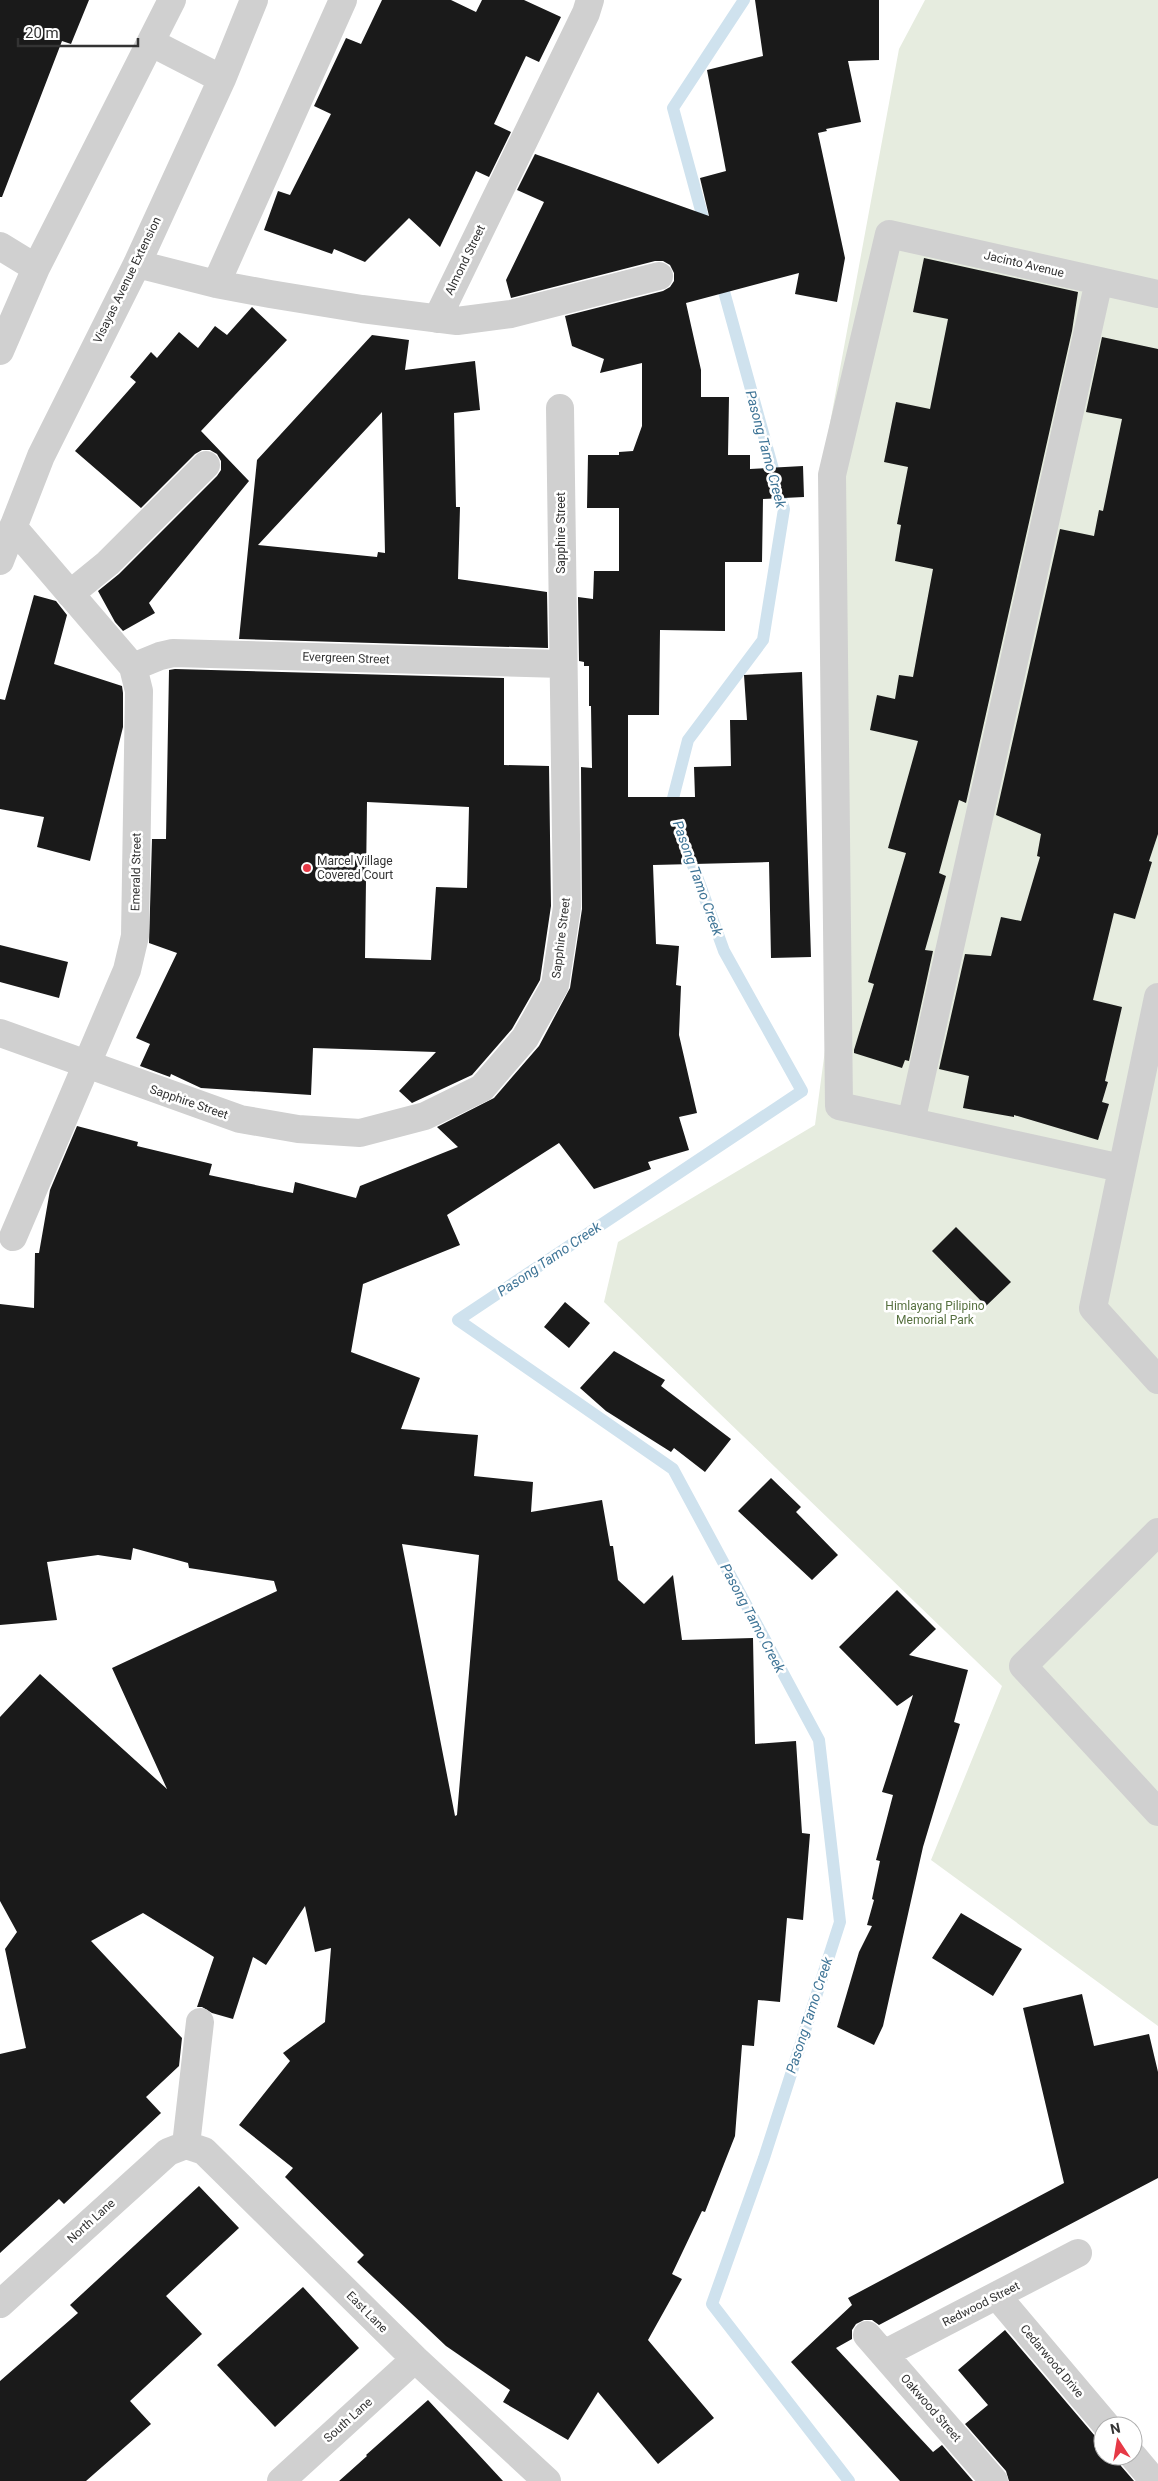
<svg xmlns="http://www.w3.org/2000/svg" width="1158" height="2481" viewBox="0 0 1158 2481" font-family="Roboto,sans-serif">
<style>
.green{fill:#e6ecdf}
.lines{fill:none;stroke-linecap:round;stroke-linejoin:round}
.stream{stroke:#cfe2ee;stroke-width:12}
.building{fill:#1a1a1a;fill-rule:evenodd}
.minor{stroke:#d0d0d0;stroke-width:28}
.poi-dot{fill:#e63946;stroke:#fff;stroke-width:2}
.labels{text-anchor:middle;stroke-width:5;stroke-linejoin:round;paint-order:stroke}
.street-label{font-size:12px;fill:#333;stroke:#fff}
.poi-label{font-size:12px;fill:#333;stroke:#fff;text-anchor:start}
.park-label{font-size:12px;fill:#56703f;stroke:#fff}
.water-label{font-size:14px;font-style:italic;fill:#3f7597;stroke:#fff}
</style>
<rect width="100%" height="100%" fill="#fff"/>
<path class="green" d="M 925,0 L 1158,0 L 1158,2026 L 931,1860 L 1002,1686 L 604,1302 L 618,1242 L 815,1125 L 833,990 L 821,472 L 899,49 Z"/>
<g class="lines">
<path class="stream" d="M 706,229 L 673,108 L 744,0
M 674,814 L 671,806 L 688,740 L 763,640 L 784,509 L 720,277
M 687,849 L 724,951 L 802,1091 L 458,1320 L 673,1469 L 819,1740 L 840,1922 L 764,2158 L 712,2304 L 849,2481"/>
</g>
<path class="building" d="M 0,0 L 89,0 L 71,44 L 62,41 L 2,197 L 0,197 Z
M 382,0 L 451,0 L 476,12 L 482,0 L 524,0 L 561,17 L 539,62 L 526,56 L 494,124 L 511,132 L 489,177 L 476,171 L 440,247 L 409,218 L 365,262 L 334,249 L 332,254 L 264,230 L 278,191 L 290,195 L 331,114 L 314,106 L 346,38 L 361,44 Z
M 755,0 L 879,0 L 879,60 L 848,61 L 861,122 L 826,129 L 827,131 L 818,133 L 845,258 L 837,302 L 795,294 L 799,273 L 686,303 L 701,370 L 701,397 L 729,397 L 728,455 L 750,455 L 750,469 L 803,466 L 804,497 L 763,499 L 762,562 L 725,562 L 725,631 L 660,630 L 659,715 L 628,715 L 628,797 L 695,797 L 694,767 L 731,766 L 730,720 L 747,720 L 744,675 L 802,672 L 811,957 L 771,958 L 769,862 L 653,865 L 656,944 L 679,946 L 676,985 L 681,986 L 679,1035 L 697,1113 L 679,1117 L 689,1150 L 648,1162 L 651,1169 L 594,1189 L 559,1143 L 447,1215 L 460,1245 L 363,1284 L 351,1352 L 420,1378 L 401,1429 L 478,1435 L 474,1476 L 533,1482 L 531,1512 L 602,1500 L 610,1546 L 613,1546 L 618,1580 L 644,1604 L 673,1575 L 682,1640 L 753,1638 L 755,1744 L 796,1741 L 802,1833 L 810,1834 L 803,1920 L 787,1918 L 780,2002 L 758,2000 L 754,2046 L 742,2045 L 735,2136 L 705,2212 L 702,2211 L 672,2274 L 682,2279 L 648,2340 L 714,2418 L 658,2464 L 598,2392 L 568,2440 L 503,2402 L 510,2390 L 446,2346 L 357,2262 L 364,2255 L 285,2177 L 293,2168 L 239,2125 L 290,2061 L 283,2053 L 325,2022 L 331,1948 L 315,1952 L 305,1906 L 266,1965 L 253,1957 L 233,2019 L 212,2013 L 202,2007 L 197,2007 L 214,1957 L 143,1913 L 91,1941 L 182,2038 L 179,2066 L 146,2097 L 161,2113 L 64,2204 L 59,2199 L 0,2253 L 0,2054 L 26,2048 L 5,1949 L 17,1932 L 0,1901 L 0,1717 L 40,1674 L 167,1789 L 112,1668 L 277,1591 L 274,1581 L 189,1568 L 188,1563 L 133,1548 L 131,1560 L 98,1555 L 47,1562 L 57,1620 L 0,1625 L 0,1304 L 34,1308 L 35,1253 L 39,1253 L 50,1190 L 77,1126 L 138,1142 L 137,1146 L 212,1164 L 209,1175 L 293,1193 L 295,1182 L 356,1198 L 360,1186 L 458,1147 L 437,1127 L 494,1098 L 539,1046 L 570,988 L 582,909 L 581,767 L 592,768 L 591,706 L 589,706 L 589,666 L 584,666 L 584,662 L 579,661 L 578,597 L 593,599 L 594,571 L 619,571 L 619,508 L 587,508 L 588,455 L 619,455 L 619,452 L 633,451 L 642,426 L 642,363 L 600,373 L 604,359 L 572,346 L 565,316 L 663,291 L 670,287 L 674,281 L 674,273 L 670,265 L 663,261 L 655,261 L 511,298 L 506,280 L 544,202 L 517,190 L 535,154 L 709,216 L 700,178 L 726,171 L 707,70 L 763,56 ZM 402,1544 L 479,1555 L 457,1815 L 455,1816 Z
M 924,258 L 1078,292 L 1072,331 L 966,803 L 959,800 L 939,873 L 946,876 L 925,950 L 933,951 L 909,1061 L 905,1060 L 902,1068 L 854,1053 L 854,1050 L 874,984 L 868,982 L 906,853 L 888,848 L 918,741 L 870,730 L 877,695 L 895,699 L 899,675 L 913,677 L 933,569 L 895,561 L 901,525 L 897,524 L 908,467 L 884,462 L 896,402 L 930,409 L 948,319 L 913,312 Z
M 252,307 L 287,340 L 201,431 L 249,481 L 149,603 L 155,613 L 123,631 L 115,622 L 98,591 L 119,574 L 217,476 L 221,470 L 221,461 L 217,454 L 210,450 L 202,450 L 195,454 L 141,508 L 75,451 L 136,382 L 130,377 L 151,352 L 157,358 L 179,332 L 198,348 L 215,326 L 227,335 Z
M 372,335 L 409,340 L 405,370 L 475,361 L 480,410 L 454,413 L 456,507 L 460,507 L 458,579 L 547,592 L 548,648 L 239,639 L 257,460 ZM 382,412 L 385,553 L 378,552 L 377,557 L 258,545 Z
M 1102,337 L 1158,349 L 1158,834 L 1149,861 L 1152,862 L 1135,919 L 1114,913 L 1093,1000 L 1122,1007 L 1105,1081 L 1108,1082 L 1102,1102 L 1109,1104 L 1098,1140 L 1014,1115 L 1014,1117 L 963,1108 L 969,1076 L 939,1069 L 965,954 L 991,956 L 1001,917 L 1021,921 L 1040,857 L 1037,856 L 1041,834 L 996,815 L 1060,529 L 1094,536 L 1099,510 L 1103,511 L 1122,419 L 1086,412 Z
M 34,595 L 56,601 L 67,615 L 54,664 L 122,686 L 123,693 L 123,727 L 90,861 L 37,847 L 44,817 L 0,809 L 0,699 L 5,700 Z
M 175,669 L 504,678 L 504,765 L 549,766 L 551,906 L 540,980 L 512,1029 L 472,1075 L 412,1103 L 399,1091 L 436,1052 L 313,1048 L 311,1095 L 201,1088 L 171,1074 L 170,1077 L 140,1066 L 150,1044 L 136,1038 L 177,953 L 149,943 L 152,839 L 166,839 L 169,670 ZM 367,802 L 469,807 L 467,888 L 436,887 L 431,960 L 365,958 Z
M 0,945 L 68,962 L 59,998 L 0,982 Z
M 956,1227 L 1011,1282 L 986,1306 L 932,1251 Z
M 565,1302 L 590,1323 L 569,1348 L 544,1327 Z
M 614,1351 L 665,1380 L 661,1386 L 731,1439 L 705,1472 L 674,1448 L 671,1452 L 606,1411 L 580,1388 Z
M 771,1478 L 801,1507 L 796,1512 L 838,1555 L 812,1580 L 738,1511 Z
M 897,1590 L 936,1629 L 909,1655 L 968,1670 L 954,1722 L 960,1724 L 923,1847 L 883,2026 L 874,2045 L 837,2027 L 859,1952 L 872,1926 L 867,1925 L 874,1900 L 872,1899 L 880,1861 L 876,1860 L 893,1795 L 882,1792 L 913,1695 L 897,1706 L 839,1647 Z
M 961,1913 L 1022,1949 L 993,1996 L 932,1958 Z
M 1082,1994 L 1094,2046 L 1149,2034 L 1158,2072 L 1158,2178 L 879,2325 L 872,2320 L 864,2320 L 856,2324 L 852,2330 L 852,2339 L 836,2348 L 933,2452 L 942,2445 L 973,2481 L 900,2481 L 791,2362 L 852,2305 L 848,2298 L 1064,2183 L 1023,2008 Z
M 199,2186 L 239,2228 L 166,2296 L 202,2334 L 130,2401 L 151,2424 L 86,2481 L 0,2481 L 0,2381 L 78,2313 L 70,2305 Z
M 303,2287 L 359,2348 L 275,2427 L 217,2365 Z
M 1005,2330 L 1095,2436 L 1103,2441 L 1103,2456 L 1118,2456 L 1121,2466 L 1134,2481 L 1009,2481 L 1006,2471 L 965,2424 L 988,2405 L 958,2370 Z
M 428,2400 L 503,2481 L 339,2481 L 367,2456 L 366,2455 Z"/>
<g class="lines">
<path class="minor" d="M 152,43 L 222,79
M 0,246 L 36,268
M 137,264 L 216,284 L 270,294 L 362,309 L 457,321 L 511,314 L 659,276
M 216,284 L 343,0
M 437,319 L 586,13 L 590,0
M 0,351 L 36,268 L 172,0
M 0,561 L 41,456 L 137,264 L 222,79 L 254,0
M 70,594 L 108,563 L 206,465
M 133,667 L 160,656 L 173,653 L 562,664
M 1158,997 L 1093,1308 L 1158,1380
M 0,1033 L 240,1119 L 298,1129 L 360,1133 L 425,1116 L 482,1088 L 525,1038 L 555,985 L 567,907 L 560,408
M 911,1122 L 1099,281
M 1121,1168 L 839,1106 L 832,475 L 889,234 L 1158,294
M 13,1237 L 127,970 L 135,936 L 139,691 L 133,667 L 13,527
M 1158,1532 L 1023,1666 L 1158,1812
M 186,2145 L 204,2151 L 415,2359 L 547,2481
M 186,2145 L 200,2022
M 997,2296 L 1107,2426
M 0,2304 L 168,2152 L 186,2145
M 867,2335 L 994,2481
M 884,2354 L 1078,2253
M 1133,2456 L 1154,2481
M 281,2481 L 415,2359"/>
</g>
<circle class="poi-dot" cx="307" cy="868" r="5"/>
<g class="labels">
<g class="street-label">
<text transform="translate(465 260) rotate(-64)" y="4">Almond Street</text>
<text transform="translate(1024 264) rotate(13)" y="4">Jacinto Avenue</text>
<text transform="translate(127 280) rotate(-64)" y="4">Visayas Avenue Extension</text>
<text transform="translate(561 533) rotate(-90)" y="4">Sapphire Street</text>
<text transform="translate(346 658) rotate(2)" y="4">Evergreen Street</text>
<text transform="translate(136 872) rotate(-89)" y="4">Emerald Street</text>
<text transform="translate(561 938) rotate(-83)" y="4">Sapphire Street</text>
<text transform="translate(189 1102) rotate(19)" y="4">Sapphire Street</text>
<text transform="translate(91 2221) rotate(-42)" y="4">North Lane</text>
<text transform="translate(981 2304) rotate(-27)" y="4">Redwood Street</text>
<text transform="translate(367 2312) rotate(45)" y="4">East Lane</text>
<text transform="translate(1052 2361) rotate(50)" y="4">Cedarwood Drive</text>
<text transform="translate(931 2408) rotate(49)" y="4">Oakwood Street</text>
<text transform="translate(348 2420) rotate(-42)" y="4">South Lane</text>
</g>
<g class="poi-label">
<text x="317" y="865">Marcel Village<tspan x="317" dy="14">Covered Court</tspan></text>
</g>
<g class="park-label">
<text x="935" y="1310">Himlayang Pilipino<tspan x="935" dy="14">Memorial Park</tspan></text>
</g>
<g class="water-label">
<text transform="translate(766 449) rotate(75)" y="5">Pasong Tamo Creek</text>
<text transform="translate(698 878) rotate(70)" y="5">Pasong Tamo Creek</text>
<text transform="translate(549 1259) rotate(-34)" y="5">Pasong Tamo Creek</text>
<text transform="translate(753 1618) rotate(62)" y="5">Pasong Tamo Creek</text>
<text transform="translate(809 2015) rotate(-72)" y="5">Pasong Tamo Creek</text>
</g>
</g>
<g transform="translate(1118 2441) rotate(348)"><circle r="24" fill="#ffffff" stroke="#adadad"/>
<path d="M0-4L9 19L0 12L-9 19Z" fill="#e63946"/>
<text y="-8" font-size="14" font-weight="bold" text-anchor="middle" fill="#333333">N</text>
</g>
<path d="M18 38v8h120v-8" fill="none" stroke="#333333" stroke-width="2.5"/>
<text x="25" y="38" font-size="15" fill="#333333" stroke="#ffffff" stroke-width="4" paint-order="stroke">20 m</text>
</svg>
